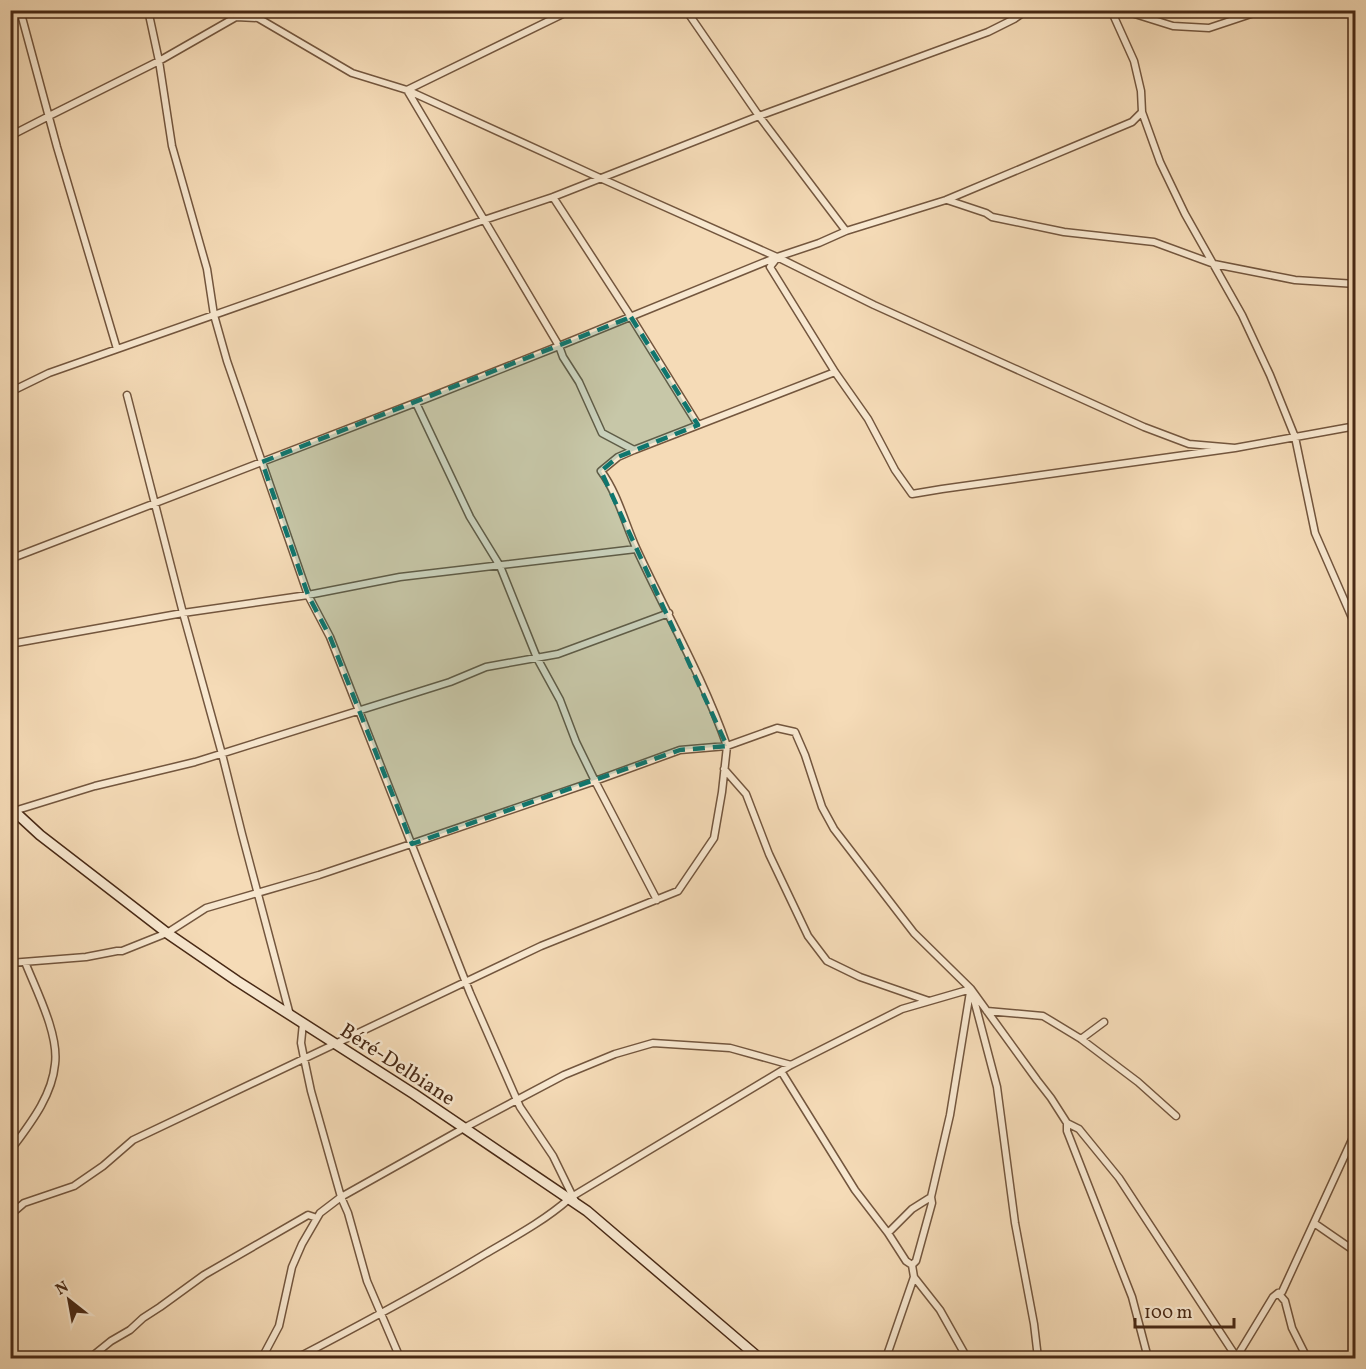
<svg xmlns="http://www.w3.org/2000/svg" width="1366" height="1369" viewBox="0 0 1366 1369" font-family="Vollkorn,serif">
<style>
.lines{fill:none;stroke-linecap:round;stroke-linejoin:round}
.street-casing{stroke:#73563e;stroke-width:9}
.secondary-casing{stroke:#482915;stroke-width:12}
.street{stroke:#f8e8d0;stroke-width:6}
.secondary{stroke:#f8e8d0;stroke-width:9}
.marked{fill:#0f766e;fill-opacity:0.2;stroke:#0f766e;stroke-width:4.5;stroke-dasharray:12 8;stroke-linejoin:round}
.labels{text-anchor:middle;stroke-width:5;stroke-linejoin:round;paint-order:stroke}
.street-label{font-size:21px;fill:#482915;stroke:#f8e8d0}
</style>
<rect width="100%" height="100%" fill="#f5dbb7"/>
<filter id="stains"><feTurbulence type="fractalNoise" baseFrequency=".00333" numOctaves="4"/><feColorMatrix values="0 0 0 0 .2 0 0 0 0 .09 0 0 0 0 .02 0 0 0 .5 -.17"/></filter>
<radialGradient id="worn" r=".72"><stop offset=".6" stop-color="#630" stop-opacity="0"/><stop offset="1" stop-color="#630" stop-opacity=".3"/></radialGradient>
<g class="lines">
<g class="street-casing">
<path id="street" d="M 20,10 L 57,147 L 117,349
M 148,10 L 159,61 L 172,146 L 207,269 L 214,315 L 227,361 L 308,595 L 330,637 L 470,993 L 520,1107 L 553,1156 L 575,1201
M 233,10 L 236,17 L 258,18 L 352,73 L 407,90 L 600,178 L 777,257 L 874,305 L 1144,427 L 1189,444 L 1235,448
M 571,10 L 407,90 L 559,346 L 563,357 L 579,382 L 602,433 L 634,450
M 686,10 L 759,116 L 846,231
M 1111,10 L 1134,61 L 1141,91 L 1142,112 L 1160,162 L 1185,214 L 1242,315 L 1270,375 L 1295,437 L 1315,533 L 1356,627
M 1122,10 L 1173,26 L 1209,28 L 1263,10
M 258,18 L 267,10
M 10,136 L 49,116 L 159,61 L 236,17
M 553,197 L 631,317 L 698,425
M 947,200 L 986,213 L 992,217 L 1064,232 L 1154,242 L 1214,264 L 1295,280 L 1356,284
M 777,258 L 770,267 L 835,372 L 868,419 L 895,470 L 912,494 L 942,489 L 1235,448 L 1356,426
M 835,372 L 634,450 L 618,457 L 601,471 C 618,494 625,524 637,550 C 667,615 703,677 727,746 L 777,728 L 795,732 L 805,755 L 822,807 L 834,829 L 914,933 L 971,989 L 1037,1080 L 1051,1098 L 1067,1123 L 1079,1129 L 1119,1178 L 1237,1358
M 10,392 L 49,373 L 484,220 L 553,197 L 759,116 L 988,32 L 1014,19 L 1027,10
M 127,395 L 183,613 L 222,754 L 242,834 L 290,1015
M 416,403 L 470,517 L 500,566 L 537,658 L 560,700 L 576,742 L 595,781 L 657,900
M 10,559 L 428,398 L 559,346 L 777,257 L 819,243 L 846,231 L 946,200 L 1132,122 L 1142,112
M 10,644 L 183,613 L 308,595 L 400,577 L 636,549
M 724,769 L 746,794 L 769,854 L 808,936 L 827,961 L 860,977 L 929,1001
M 13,810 L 14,811 L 95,786 L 195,762 L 450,682 L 486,667 L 558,654 L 669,613
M 10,963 L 86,957 L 117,951 L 122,951 L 167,933 L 206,908 L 319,875 L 405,846 L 595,781 L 680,750 L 727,746 L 722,792 L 714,838 L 678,891 L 541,946 L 133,1140 L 103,1166 L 74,1186 L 24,1203 L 10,1215
M 972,992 L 997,1087 L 1015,1223 L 1034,1324 L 1038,1358
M 987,1011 L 1043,1016 L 1081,1039 L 1138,1082 L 1176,1116
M 303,1023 L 301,1043 L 304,1058 L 311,1091 L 341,1197 L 348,1213 L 367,1281 L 400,1358
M 1081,1039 L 1104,1022
M 781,1071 L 855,1190 L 888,1233 L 906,1261 L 912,1265 L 914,1277 L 886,1358
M 1067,1123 L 1067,1131 L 1132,1297 L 1148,1358
M 10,1151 C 29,1125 52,1097 55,1064 C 59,1034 36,990 25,962
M 573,1196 L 791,1065 L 902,1009 L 971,989
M 1314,1223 L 1356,1252
M 888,1233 L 912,1209 L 931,1197
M 912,1265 L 916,1261 L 932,1203 L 931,1197 L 950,1115 L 970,992
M 914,1277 L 940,1310 L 967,1358
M 1278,1293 L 1285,1301 L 1292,1328 L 1305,1354
M 90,1358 L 111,1341 L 130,1330 L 143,1318 L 160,1307 L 204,1275 L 308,1215 L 317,1218
M 262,1358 L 279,1326 L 292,1267 L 302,1244 L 320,1213 L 341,1197 L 464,1128 L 564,1075 L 615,1054 L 653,1043 L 730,1048 L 791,1065
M 297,1358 C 360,1325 424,1291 485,1254 C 514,1237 544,1221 569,1199
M 1236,1358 L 1273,1297 L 1278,1293 L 1282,1292 L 1356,1131"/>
</g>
<g class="secondary-casing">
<path id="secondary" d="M 10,810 L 14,811 L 40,835 L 167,933 L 237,981 L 414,1094 L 587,1211 L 759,1358"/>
</g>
<use href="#street" class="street"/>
<use href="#secondary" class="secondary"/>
</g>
<path class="marked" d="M 631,317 L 698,425 L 618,457 L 601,471 L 727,746 L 680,750 L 412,844 L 330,637 L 308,595 L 262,462 Z"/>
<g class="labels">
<g class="street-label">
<text transform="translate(398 1064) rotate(33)" y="7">Béré-Delbiane</text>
</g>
</g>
<rect width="1366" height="1369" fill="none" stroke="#f5dbb7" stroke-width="36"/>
<rect x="12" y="12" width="1342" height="1345" fill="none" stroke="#482915" stroke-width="3"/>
<rect x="18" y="18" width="1330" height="1333" fill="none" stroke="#482915" stroke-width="1.5"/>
<g transform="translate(69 1300) rotate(329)" stroke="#f8e8d0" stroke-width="4.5" paint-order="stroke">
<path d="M0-4.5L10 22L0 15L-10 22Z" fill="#482915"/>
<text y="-9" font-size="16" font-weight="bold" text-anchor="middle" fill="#482915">N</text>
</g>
<path d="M1135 1318v9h99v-9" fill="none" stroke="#482915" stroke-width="3"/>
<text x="1144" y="1318" font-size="18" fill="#482915" stroke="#f8e8d0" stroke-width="4.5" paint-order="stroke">100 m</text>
<rect width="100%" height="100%" filter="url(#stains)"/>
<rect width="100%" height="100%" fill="url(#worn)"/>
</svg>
